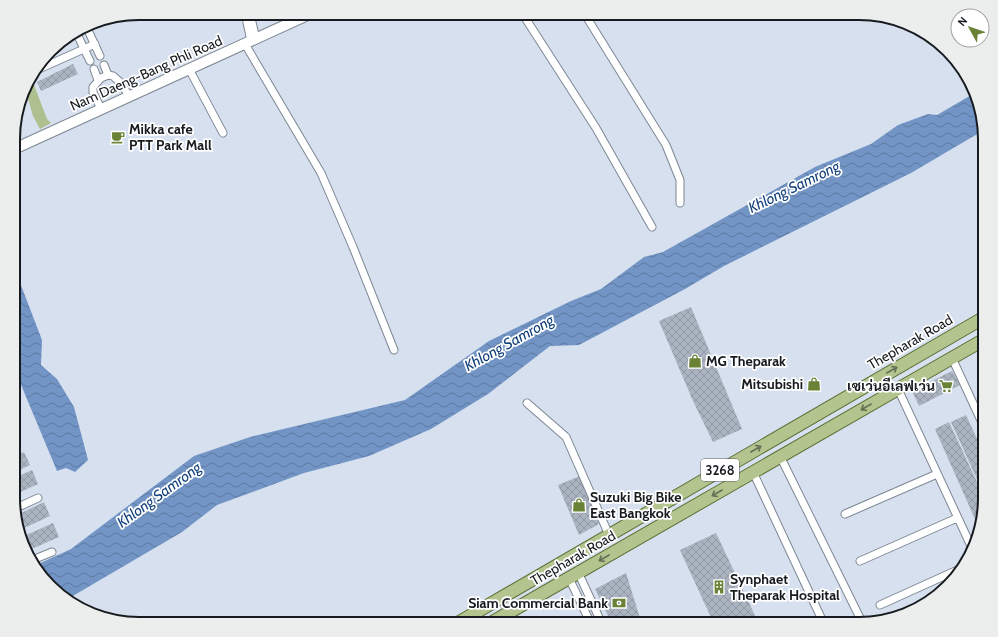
<svg xmlns="http://www.w3.org/2000/svg" width="998" height="637" viewBox="0 0 998 637" font-family="Cabin,Sarabun,sans-serif">
<style>
.green{fill:#aec08f}
.water{fill:url(#water-waves)}
.building{fill:url(#building-cross-hatch)}
.lines{fill:none;stroke-linecap:round;stroke-linejoin:round}
.minor-casing{stroke:#7e8793;stroke-width:9}
.secondary-casing{stroke:#7e8793;stroke-width:12}
.primary-casing{stroke:#5b7036;stroke-width:14}
.minor{stroke:#fff;stroke-width:7}
.secondary{stroke:#fff;stroke-width:10}
.primary{stroke:#b3c48e;stroke-width:12}
.oneway{stroke:#657056}
.labels{text-anchor:middle;stroke-width:3.5;stroke-linejoin:round;paint-order:stroke}
.shield{fill:#fff;stroke:#5d5f62;stroke-width:1}
.shield-label{font-size:13px;font-weight:bold;fill:#171b1f}
.street-label{font-size:14px;fill:#171b1f;stroke:#fff}
.poi-label{font-size:14px;font-weight:bold;fill:#171b1f;stroke:#fff;text-anchor:start}
.water-label{font-size:15px;font-style:italic;fill:#113f7b;stroke:#fff}
.rim{fill:none;stroke:#171b1f;stroke-width:2}
</style>
<defs>
<pattern id="water-waves" width="16" height="10" patternUnits="userSpaceOnUse"><rect width="16" height="10" fill="#7295c6"/><path d="M0 5q4-4 8 0t8 0" fill="none" stroke="#5d79a0"/></pattern>
<pattern id="building-cross-hatch" width="8" height="8" patternUnits="userSpaceOnUse"><rect width="8" height="8" fill="#aab3c0"/><path d="M0 0l8 8M0 8l8-8" fill="none" stroke="#9299a5"/></pattern>
</defs>
<rect width="100%" height="100%" fill="#d6e0ee"/>
<path class="green" d="M 31,77 L 47,119 L 51,123 L 40,129 L 33,116 L 25,88 Z"/>
<path class="water" d="M 973,94 L 984,130 L 911,173 L 724,266 L 685,289 L 579,345 L 550,346 L 488,394 L 431,429 L 369,456 L 304,473 L 217,505 L 182,532 L 66,600 L 34,566 L 71,549 L 194,456 L 250,437 L 405,400 L 489,341 L 571,301 L 601,289 L 644,257 L 663,252 L 815,167 L 871,144 L 898,125 L 928,114 L 937,115 Z
M 14,267 L 42,340 L 41,365 L 57,379 L 74,407 L 88,460 L 75,472 L 66,468 L 57,471 L 14,368 Z"/>
<path class="building" d="M 73,64 L 78,74 L 41,91 L 37,82 Z
M 691,307 L 742,429 L 713,442 L 693,401 L 659,321 Z
M 952,371 L 960,385 L 919,406 L 912,391 Z
M 966,415 L 985,456 L 985,497 L 951,422 Z
M 949,422 L 985,499 L 985,506 L 978,526 L 935,429 Z
M 24,452 L 30,465 L 14,473 L 14,456 Z
M 32,470 L 38,484 L 14,495 L 14,478 Z
M 580,476 L 599,524 L 579,535 L 558,485 Z
M 44,502 L 50,516 L 20,530 L 15,516 Z
M 53,523 L 59,537 L 27,551 L 22,537 Z
M 716,533 L 759,624 L 714,624 L 680,550 Z
M 626,573 L 640,618 L 628,624 L 612,624 L 595,589 Z"/>
<g class="lines">
<g class="minor-casing">
<path id="minor" d="M 245,13 L 251,41
M 252,13 L 251,18 L 256,39
M 522,13 L 596,128 L 652,227
M 584,13 L 666,145 L 680,180 L 680,203
M 86,26 L 100,56
M 76,32 L 90,61
M 245,44 L 321,173 L 353,247 L 394,350
M 104,65 L 108,75
M 39,69 L 95,44
M 94,69 L 98,80
M 189,69 L 223,133
M 101,109 L 93,92 L 93,87 L 101,78 L 108,75 L 113,76 L 121,83 L 129,96
M 952,358 L 985,429
M 898,389 L 971,546
M 527,403 L 566,437 L 609,535
M 14,449 L 16,448
M 780,456 L 863,624
M 753,472 L 824,624
M 14,509 L 38,498
M 845,514 L 937,474
M 30,561 L 52,552
M 860,561 L 957,518
M 578,572 L 602,624
M 569,578 L 591,624
M 880,605 L 964,567"/>
</g>
<g class="secondary-casing">
<path id="secondary" d="M 14,149 L 312,13"/>
</g>
<g class="primary-casing">
<path id="primary" d="M 456,624 L 985,317
M 489,624 L 985,339"/>
</g>
<use href="#minor" class="minor"/>
<use href="#secondary" class="secondary"/>
<use href="#primary" class="primary"/>
</g>
<defs><path id="oneway-shaft" d="M-6 0H5M1.5-3L5.5 0L1.5 3" fill="none" stroke-width="1.6" stroke-linecap="round" stroke-linejoin="round"/></defs>
<g class="oneway">
<use href="#oneway-shaft" transform="translate(892 370) rotate(-30)"/>
<use href="#oneway-shaft" transform="translate(866 407) rotate(150)"/>
<use href="#oneway-shaft" transform="translate(756 449) rotate(-30)"/>
<use href="#oneway-shaft" transform="translate(717 493) rotate(150)"/>
<use href="#oneway-shaft" transform="translate(604 558) rotate(150)"/>
</g>
<defs>
<g id="cafe-bare" transform="scale(1.08)"><path d="M-5.5-4.5H6V0H3Q3 3.5 0 3.5H-2.5Q-5.5 3.5-5.5 0ZM3-3.2v2h1.7v-2ZM-6 4.5H4V6H-6Z" fill="#698235" stroke="#fff" stroke-width="2.5" paint-order="stroke"/></g>
<g id="shop-bare" transform="scale(1.08)"><path d="M-5-2.5h2.3a2.7 3.5 0 0 1 5.4 0H5L5.5 6h-11ZM-1.5-2.5h3a1.5 2.3 0 0 0-3 0Z" fill="#698235" stroke="#fff" stroke-width="2.5" paint-order="stroke"/></g>
<g id="supermarket-bare" transform="scale(1.08)"><path d="M-6-5.5h2.5l.6 2H6L4.5 2H-2.5L-4.4-4H-6ZM-1.5 3.2a1.3 1.3 0 1 0 .1 0ZM3 3.2a1.3 1.3 0 1 0 .1 0Z" fill="#698235" stroke="#fff" stroke-width="2.5" paint-order="stroke"/></g>
<g id="building-bare" transform="scale(1.08)"><path d="M-4-6H4V6H1V3H-1V6H-4ZM-2.5-4.3h1.7v1.8h-1.7ZM.8-4.3h1.7v1.8H.8ZM-2.5-1h1.7V.8h-1.7ZM.8-1h1.7V.8H.8Z" fill="#698235" stroke="#fff" stroke-width="2.5" paint-order="stroke"/></g>
<g id="bank-bare" transform="scale(1.08)"><path d="M-6-4H6V4H-6ZM0-2.3a2.3 2.3 0 1 0 0 4.6a2.3 2.3 0 1 0 0-4.6Z" fill="#698235" stroke="#fff" stroke-width="2.5" paint-order="stroke"/></g>
</defs>
<g fill-rule="evenodd">
<use href="#cafe-bare" x="118" y="137"/>
<use href="#shop-bare" x="695" y="361"/>
<use href="#shop-bare" x="814" y="384"/>
<use href="#supermarket-bare" x="946" y="386"/>
<use href="#shop-bare" x="579" y="505"/>
<use href="#building-bare" x="719" y="587"/>
<use href="#bank-bare" x="619" y="603"/>
</g>
<g class="labels">
<rect class="shield" x="701" y="459" width="38" height="22" rx="3"/>
<g class="shield-label">
<text x="720" y="475">3268</text>
</g>
<g class="street-label">
<text transform="translate(146 73) rotate(-24)" y="5">Nam Daeng-Bang Phli Road</text>
<text transform="translate(910 342) rotate(-30)" y="5">Thepharak Road</text>
<text transform="translate(573 558) rotate(-30)" y="5">Thepharak Road</text>
</g>
<g class="poi-label">
<text x="129" y="134">Mikka cafe<tspan x="129" dy="16">PTT Park Mall</tspan></text>
<text x="706" y="366">MG Theparak</text>
<text x="803" y="389" text-anchor="end">Mitsubishi</text>
<text x="935" y="391" text-anchor="end">เซเว่นอีเลฟเว่น</text>
<text x="590" y="502">Suzuki Big Bike<tspan x="590" dy="16">East Bangkok</tspan></text>
<text x="730" y="584">Synphaet<tspan x="730" dy="16">Theparak Hospital</tspan></text>
<text x="608" y="608" text-anchor="end">Siam Commercial Bank</text>
</g>
<g class="water-label">
<text transform="translate(794 187) rotate(-26)" y="5">Khlong Samrong</text>
<text transform="translate(509 343) rotate(-29)" y="5">Khlong Samrong</text>
<text transform="translate(159 495) rotate(-36)" y="5">Khlong Samrong</text>
</g>
</g>
<path d="M0 0H998V637H0ZM139 20H859A119 119 0 0 1 978 139V498A119 119 0 0 1 859 617H139A119 119 0 0 1 20 498V139A119 119 0 0 1 139 20Z" fill="#eceded" fill-rule="evenodd"/>
<path class="rim" d="M139 20H859A119 119 0 0 1 978 139V498A119 119 0 0 1 859 617H139A119 119 0 0 1 20 498V139A119 119 0 0 1 139 20Z"/>
<g transform="translate(970 28) rotate(310)"><circle r="19" fill="#ffffff" stroke="#a2a4a5"/>
<path d="M0-3L7 15L0 10L-7 15Z" fill="#698235"/>
<text y="-6" font-size="11" font-weight="bold" text-anchor="middle" fill="#171b1f">N</text>
</g>
</svg>
